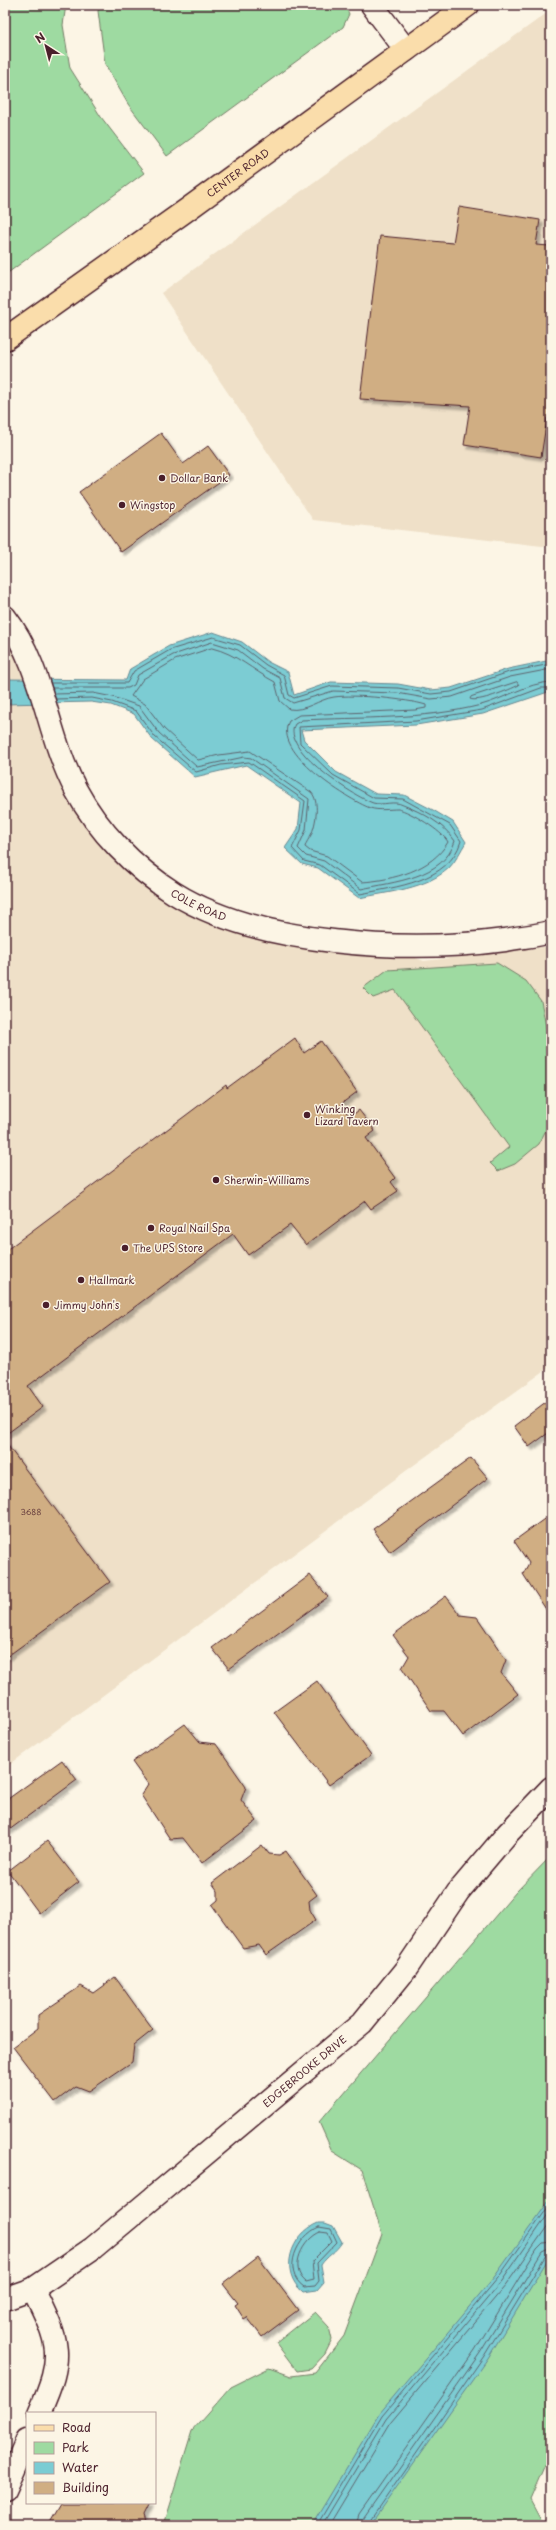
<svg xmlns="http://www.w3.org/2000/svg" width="556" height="2530" viewBox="0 0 556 2530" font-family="'Playpen Sans',sans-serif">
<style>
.built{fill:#efe0c8}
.green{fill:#9edaa1;stroke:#747c66}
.water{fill:#7bccd3;stroke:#678790}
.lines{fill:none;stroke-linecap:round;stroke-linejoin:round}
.shore{stroke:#5e646e;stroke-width:1}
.building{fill:#d0ae83;stroke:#4a1f2b;filter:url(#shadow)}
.street-casing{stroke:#4a1f2b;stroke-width:25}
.primary-casing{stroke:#4a1f2b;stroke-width:25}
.street{stroke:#fcf5e5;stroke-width:22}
.primary{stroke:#faddab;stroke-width:22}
.poi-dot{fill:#4a1f2b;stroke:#fcf5e5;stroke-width:1.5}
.labels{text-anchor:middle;stroke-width:3;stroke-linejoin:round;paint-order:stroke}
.number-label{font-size:8px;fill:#6c4341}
.street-label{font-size:10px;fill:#4a1f2b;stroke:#fcf5e5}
.poi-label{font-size:10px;fill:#4a1f2b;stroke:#fcf5e5;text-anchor:start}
</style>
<defs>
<filter id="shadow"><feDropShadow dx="3.5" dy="3.5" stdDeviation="1" flood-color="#0004"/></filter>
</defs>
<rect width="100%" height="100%" fill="#fcf5e5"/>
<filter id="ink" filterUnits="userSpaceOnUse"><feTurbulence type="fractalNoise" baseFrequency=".025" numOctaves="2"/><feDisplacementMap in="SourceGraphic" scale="8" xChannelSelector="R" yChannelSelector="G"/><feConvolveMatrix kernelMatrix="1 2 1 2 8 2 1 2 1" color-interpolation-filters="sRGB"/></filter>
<g filter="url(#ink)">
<path class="built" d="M 551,10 L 551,547 L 313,520 L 161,293 Z
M 5,617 L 102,830 L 217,915 L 373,943 L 424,961 L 551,946 L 551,1366 L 414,1465 L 5,1768 Z"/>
<path class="green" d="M 5,5 L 66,5 L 63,25 L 70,68 L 101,117 L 144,173 L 5,275 Z
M 100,5 L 345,5 L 349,14 L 343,27 L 167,156 L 128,104 L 105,64 L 98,11 Z
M 497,963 L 526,981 L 541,1001 L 551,1052 L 551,1120 L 539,1144 L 515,1164 L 498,1171 L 490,1163 L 509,1147 L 395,990 L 373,998 L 363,988 L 387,970 Z
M 551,1856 L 551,2451 L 530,2499 L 544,2525 L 163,2525 L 192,2431 L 231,2387 L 269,2368 L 291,2376 L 315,2373 L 344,2336 L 382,2234 L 362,2170 L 332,2151 L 319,2122 L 516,1892 Z
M 315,2312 L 329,2327 L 332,2340 L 325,2354 L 311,2369 L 297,2371 L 276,2343 Z"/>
<path class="water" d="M 213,632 L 242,642 L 268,662 L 288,672 L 294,695 L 331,682 L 398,684 L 431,690 L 451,688 L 508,669 L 551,660 L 551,691 L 483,714 L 416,725 L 301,730 L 304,740 L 336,772 L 376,794 L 404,795 L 433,810 L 453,822 L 466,842 C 461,850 456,861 449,868 C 426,889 388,892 359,898 L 318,868 L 302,864 L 285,848 L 298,829 L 301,803 L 246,765 L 195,777 L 152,739 L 134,714 L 111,705 L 91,702 L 5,704 L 5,679 L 126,680 L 130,669 L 169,646 Z
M 551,2198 L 551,2254 L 488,2358 L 370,2525 L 312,2525 L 379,2414 L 495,2276 Z
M 318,2223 L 325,2223 L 333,2226 L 342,2242 C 336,2252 327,2256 321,2265 L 324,2282 L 317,2290 L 303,2292 C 278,2272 291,2234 318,2223 Z"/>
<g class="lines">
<path class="shore" d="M 212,648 C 237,654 252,670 275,682 L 280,701 L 289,709 C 305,712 319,699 334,697 C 354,694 407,699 426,705 L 426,708 L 415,710 L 299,715 L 289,721 C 272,752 347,799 370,808 C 379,811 389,809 398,809 C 410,811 443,832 448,842 C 432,870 393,880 362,882 L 327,856 L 310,851 L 305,847 C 306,842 309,839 311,835 C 316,824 320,801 311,792 L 250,751 L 219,755 L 198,760 L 164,729 L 145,704 L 131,696 L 143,679 L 175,660 Z
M 517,682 L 519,685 C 509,690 478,703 470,699 L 471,697 Z
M 51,683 L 127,683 L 134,671 L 170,650 L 213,637 L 240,645 L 266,665 L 284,675 L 289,695 L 294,698 L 332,686 L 398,688 L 431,694 L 451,692 L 509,672 L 551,664
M 52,688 L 128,688 L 134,685 L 138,675 L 173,655 L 212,642 L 238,650 L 263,669 L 280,678 L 285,698 L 293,703 L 333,691 L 397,693 L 431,699 L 452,697 L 510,677 L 551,669
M 54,694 L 93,693 L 113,697 L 139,706 L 159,733 L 197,767 L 244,757 L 251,758 L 309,799 L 306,830 L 298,848 L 306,856 L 324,861 L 361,889 C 393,882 444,878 455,841 C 443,823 423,813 403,805 C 394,800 383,806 373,803 C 353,796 280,749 295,724 L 302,720 C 361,717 423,720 481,705 C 504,699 527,683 551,682
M 56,699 L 92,698 L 112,702 L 136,711 L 155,737 L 196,772 L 221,765 L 249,762 L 305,801 L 301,830 L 292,848 L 304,861 L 320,865 L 360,894 C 395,887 449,882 461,841 L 450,825 L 403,799 L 374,798 L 333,775 L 300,743 L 299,727 L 416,721 L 482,710 L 541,688 L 551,688
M 319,2227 L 331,2229 L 337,2242 L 317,2263 L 319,2281 L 315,2286 L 304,2287 C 281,2271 297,2236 319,2227 Z
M 320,2232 L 328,2233 L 332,2241 L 312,2261 L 314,2280 L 306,2282 C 288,2268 303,2239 320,2232 Z
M 317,2525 L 382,2416 L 498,2278 L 551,2203
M 322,2525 L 386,2419 L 502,2281 L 551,2210
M 329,2525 L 391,2422 L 506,2285 L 551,2221
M 356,2525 L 359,2515 L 475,2350 L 537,2249 L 543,2243 L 551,2242
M 362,2525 L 364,2518 L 480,2353 L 542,2252 L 551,2248
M 367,2525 L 484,2356 L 546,2255 L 551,2253"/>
</g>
<path class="building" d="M 459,207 L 540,220 L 536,245 L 550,246 L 551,419 L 547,418 L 541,457 L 464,445 L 470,406 L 360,399 L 380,236 L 453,243 Z
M 161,433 L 183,464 L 208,446 L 229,475 L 121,552 L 79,492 Z
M 295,1038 L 304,1053 L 321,1041 L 357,1092 L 341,1104 L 350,1117 L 359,1110 L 375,1131 L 366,1138 L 395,1178 L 391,1182 L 398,1191 L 371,1209 L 365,1201 L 306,1245 L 290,1225 L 248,1255 L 233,1234 L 28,1386 L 43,1407 L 5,1435 L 5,1251 L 201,1104 L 226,1085 L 227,1088 Z
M 551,1398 L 551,1431 L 529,1447 L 514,1426 Z
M 5,1442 L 110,1582 L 5,1658 Z
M 471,1458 L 488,1478 L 390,1552 L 373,1529 Z
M 551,1514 L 551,1617 L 523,1574 L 529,1563 L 514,1541 Z
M 310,1575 L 328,1597 L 229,1669 L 212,1648 Z
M 446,1596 L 460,1615 L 477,1617 L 506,1660 L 501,1673 L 518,1694 L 463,1736 L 444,1711 L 431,1711 L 402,1668 L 409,1656 L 393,1635 Z
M 317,1681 L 371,1755 L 329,1785 L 274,1712 Z
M 185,1724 L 200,1742 L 216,1744 L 246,1787 L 241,1800 L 257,1821 L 202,1863 L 183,1838 L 170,1839 L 141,1795 L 148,1784 L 132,1762 Z
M 62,1760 L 77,1780 L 5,1833 L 5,1801 Z
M 47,1841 L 79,1882 L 39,1913 L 8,1871 Z
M 262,1845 L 269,1854 L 279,1855 L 286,1851 L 317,1895 L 309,1901 L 310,1910 L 316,1920 L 266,1955 L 259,1945 L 243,1948 L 212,1905 L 218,1900 L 218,1891 L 212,1883 Z
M 115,1977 L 153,2030 L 134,2045 L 132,2062 L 89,2091 L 76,2086 L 55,2102 L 13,2047 L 38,2028 L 38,2015 L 81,1986 L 93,1993 Z
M 258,2257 L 298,2310 L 262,2337 L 247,2317 L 244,2319 L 235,2305 L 238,2303 L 223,2284 Z
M 61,2503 L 150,2503 L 144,2515 L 147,2525 L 48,2525 Z"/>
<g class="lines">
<g class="street-casing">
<g id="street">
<path d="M 372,5 L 406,50"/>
<path id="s1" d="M 5,617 C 44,667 46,734 76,790 C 98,831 134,868 174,893 C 259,946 408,953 505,940 C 520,937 536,936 551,932"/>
<path d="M 33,2289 C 60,2344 65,2355 39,2413"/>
<path id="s2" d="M 5,2299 L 33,2289 L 93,2248 L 362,2023 L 406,1969 L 458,1892 L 507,1834 L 551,1788"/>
<path d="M 5,2490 L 27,2440"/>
</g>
</g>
<g class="primary-casing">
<g id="primary">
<path id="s3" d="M 5,339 L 188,209 L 468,5"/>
</g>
</g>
<use href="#street" class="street"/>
<use href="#primary" class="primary"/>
</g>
</g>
<g class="poi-dot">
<circle cx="162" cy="478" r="4"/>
<circle cx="122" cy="505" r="4"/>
<circle cx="307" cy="1115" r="4"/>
<circle cx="216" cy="1180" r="4"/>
<circle cx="151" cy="1228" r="4"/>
<circle cx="125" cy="1248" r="4"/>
<circle cx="81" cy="1280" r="4"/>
<circle cx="46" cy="1305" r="4"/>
</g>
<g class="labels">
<g class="number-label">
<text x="31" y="1515">3688</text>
</g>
<g class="street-label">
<text dy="4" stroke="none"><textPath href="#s3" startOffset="286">CENTER ROAD</textPath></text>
<text dy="4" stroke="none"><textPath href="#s1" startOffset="359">COLE ROAD</textPath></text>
<text dy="4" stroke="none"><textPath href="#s2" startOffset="378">EDGEBROOKE DRIVE</textPath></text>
</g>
<g class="poi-label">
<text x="170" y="482">Dollar Bank</text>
<text x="130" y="509">Wingstop</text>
<text x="315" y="1113">Winking<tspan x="315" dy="12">Lizard Tavern</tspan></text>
<text x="224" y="1184">Sherwin-Williams</text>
<text x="159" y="1232">Royal Nail Spa</text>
<text x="133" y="1252">The UPS Store</text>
<text x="89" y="1284">Hallmark</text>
<text x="54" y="1309">Jimmy John's</text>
</g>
</g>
<rect width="556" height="2530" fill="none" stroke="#fcf5e5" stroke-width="20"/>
<rect x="10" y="10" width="536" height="2510" fill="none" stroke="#4a1f2b" stroke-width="1.5" filter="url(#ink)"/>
<rect x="26" y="2412" width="130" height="92" fill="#fcf5e5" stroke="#b59f9b"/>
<rect x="34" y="2425" width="20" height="6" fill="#faddab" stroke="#b59f9b"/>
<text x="62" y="2432" font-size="12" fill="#4a1f2b">Road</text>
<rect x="34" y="2442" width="20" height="12" fill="#9edaa1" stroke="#b59f9b"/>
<text x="62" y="2452" font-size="12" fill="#4a1f2b">Park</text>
<rect x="34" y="2462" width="20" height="12" fill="#7bccd3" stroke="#b59f9b"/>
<text x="62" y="2472" font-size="12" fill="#4a1f2b">Water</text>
<rect x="34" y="2482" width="20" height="12" fill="#d0ae83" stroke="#b59f9b"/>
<text x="62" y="2492" font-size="12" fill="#4a1f2b">Building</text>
<g transform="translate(46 46) rotate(324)" stroke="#fcf5e5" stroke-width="3" paint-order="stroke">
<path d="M0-3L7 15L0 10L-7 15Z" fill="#4a1f2b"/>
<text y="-6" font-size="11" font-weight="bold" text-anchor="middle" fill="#4a1f2b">N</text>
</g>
</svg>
